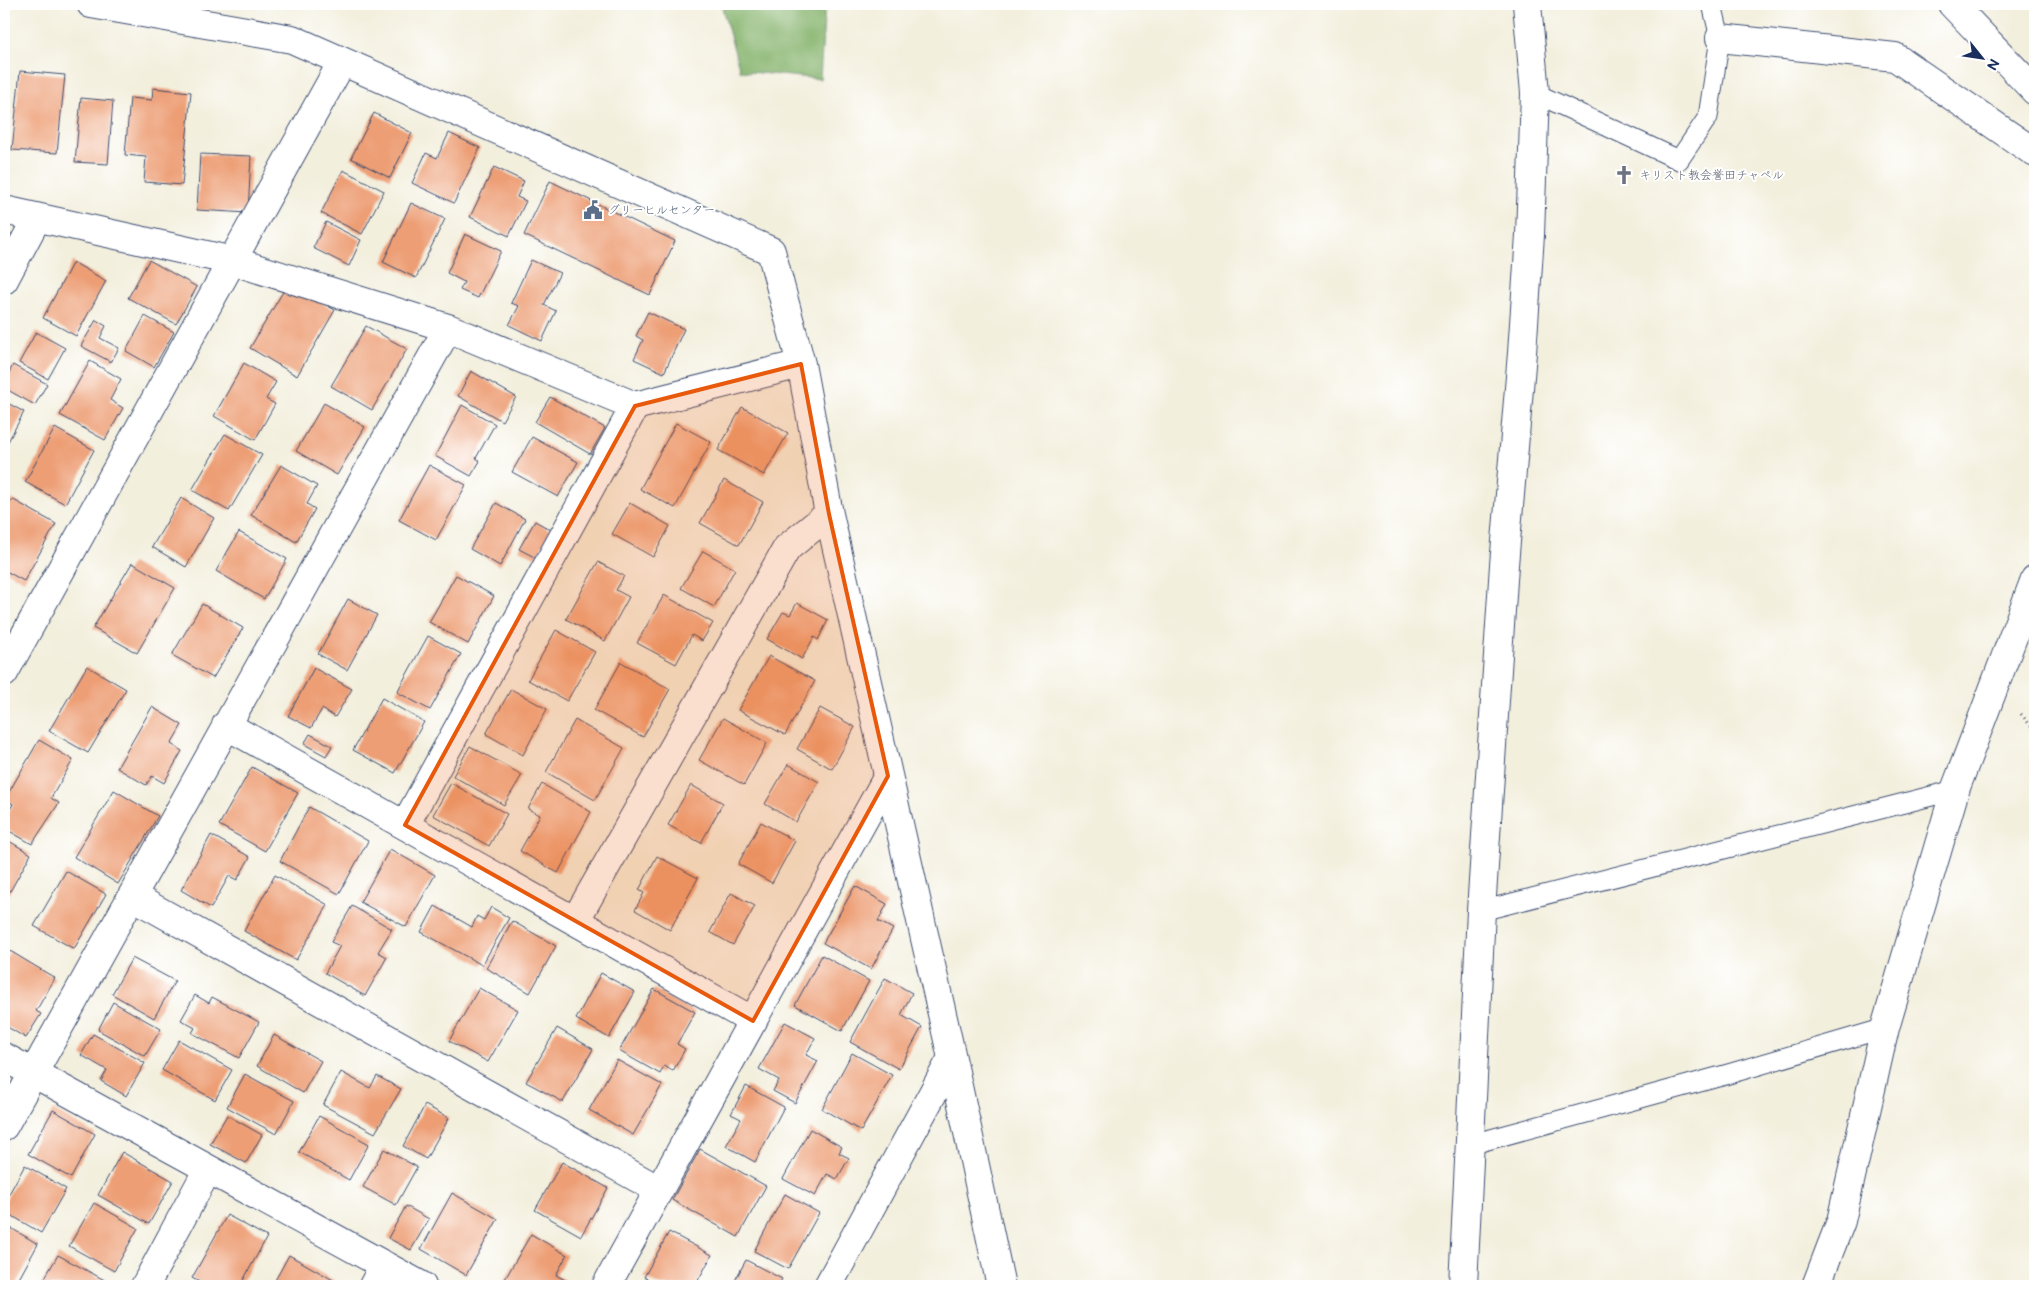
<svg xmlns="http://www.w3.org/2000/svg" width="2039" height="1290" viewBox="0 0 2039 1290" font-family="'Balsamiq Sans','Klee One',sans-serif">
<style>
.forest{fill:#84b26b;stroke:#507064}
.building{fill:#ed9e75}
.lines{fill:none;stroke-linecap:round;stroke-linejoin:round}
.lane-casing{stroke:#3b4c71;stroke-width:21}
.street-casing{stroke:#3b4c71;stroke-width:30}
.secondary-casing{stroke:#3b4c71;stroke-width:30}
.path{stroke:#3b4c71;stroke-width:3;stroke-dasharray:1 4;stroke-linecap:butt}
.lane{stroke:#fff;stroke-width:19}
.street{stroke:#fff;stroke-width:28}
.secondary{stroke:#fff;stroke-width:28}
.marked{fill:#e8590c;fill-opacity:0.2;stroke:#e8590c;stroke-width:4;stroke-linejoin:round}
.labels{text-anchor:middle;stroke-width:4;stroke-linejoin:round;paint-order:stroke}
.worship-label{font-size:12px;fill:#5b616d;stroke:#fff;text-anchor:start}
.service-label{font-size:12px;fill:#4e5e75;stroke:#fff;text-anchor:start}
</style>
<rect width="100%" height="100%" fill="#fff"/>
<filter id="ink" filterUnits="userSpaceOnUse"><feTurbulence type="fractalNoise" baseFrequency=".02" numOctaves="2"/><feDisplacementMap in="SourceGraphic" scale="10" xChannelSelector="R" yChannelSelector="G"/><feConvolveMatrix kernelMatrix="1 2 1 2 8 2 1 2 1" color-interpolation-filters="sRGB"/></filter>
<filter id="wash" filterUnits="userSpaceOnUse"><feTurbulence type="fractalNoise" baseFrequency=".0096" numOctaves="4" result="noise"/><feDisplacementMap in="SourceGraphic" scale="20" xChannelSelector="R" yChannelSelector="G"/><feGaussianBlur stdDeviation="1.12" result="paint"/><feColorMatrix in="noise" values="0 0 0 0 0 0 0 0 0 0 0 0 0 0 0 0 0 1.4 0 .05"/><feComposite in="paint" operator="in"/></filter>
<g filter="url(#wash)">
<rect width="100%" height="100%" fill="#f3efdd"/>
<path class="forest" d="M 721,4 L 825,4 L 820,79 L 740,71 Z"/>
<g id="blocks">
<path class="building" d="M 20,71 L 65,75 L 57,153 L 12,150 Z
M 153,88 L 191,92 L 182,185 L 144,182 L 146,157 L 125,155 L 130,98 L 152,100 Z
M 81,98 L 113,101 L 108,164 L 75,162 Z
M 374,113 L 412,133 L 390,178 L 351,158 Z
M 449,133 L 480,148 L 454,203 L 412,183 L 426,153 L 437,158 Z
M 200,154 L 251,156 L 248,213 L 197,210 Z
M 494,167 L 524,181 L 517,197 L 526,201 L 509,236 L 470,217 Z
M 343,170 L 384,191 L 362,234 L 321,213 Z
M 550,181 L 675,241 L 650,295 L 524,235 Z
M 411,203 L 445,219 L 416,278 L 383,262 Z
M 326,222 L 361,240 L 349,266 L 313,248 Z
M 465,234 L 501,251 L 478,298 L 460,290 L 464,282 L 447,273 Z
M 149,260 L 197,287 L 176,324 L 128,298 Z
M 531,260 L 560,273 L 544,305 L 556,311 L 542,341 L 509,325 L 519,306 L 511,303 Z
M 73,262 L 106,281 L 76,336 L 43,318 Z
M 288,283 L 335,310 L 297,376 L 250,348 Z
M 648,312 L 684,329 L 664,373 L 634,359 L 643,340 L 636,336 Z
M 145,316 L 174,332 L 154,367 L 126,351 Z
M 96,320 L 106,326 L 100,338 L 119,348 L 111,362 L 81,346 Z
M 366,326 L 407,349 L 372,410 L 331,386 Z
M 36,332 L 65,348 L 48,379 L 19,363 Z
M 90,361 L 121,379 L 110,400 L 123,408 L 105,440 L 60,415 Z
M 244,363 L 276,382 L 266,399 L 275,404 L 255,440 L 214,416 Z
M 13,365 L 47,384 L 35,405 L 4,388 L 4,382 Z
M 471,371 L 516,397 L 502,421 L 458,396 Z
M 550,397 L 605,428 L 590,454 L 535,422 Z
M 4,401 L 24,412 L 4,449 Z
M 324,403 L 365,427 L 337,475 L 296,451 Z
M 462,405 L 495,424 L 476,458 L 480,461 L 471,476 L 435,456 Z
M 742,407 L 788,433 L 764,475 L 718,450 Z
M 676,423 L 711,442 L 675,508 L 640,489 Z
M 55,428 L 94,450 L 65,504 L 25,482 Z
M 225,434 L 262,455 L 229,511 L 192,490 Z
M 532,437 L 578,462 L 558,497 L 512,472 Z
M 281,465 L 317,486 L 307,504 L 315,509 L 296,542 L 251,515 Z
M 429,465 L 466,485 L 436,540 L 399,520 Z
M 724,480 L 763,502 L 739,545 L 700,523 Z
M 181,498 L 214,518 L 186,567 L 152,547 Z
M 12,499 L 56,524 L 24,581 L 4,570 L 4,515 Z
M 496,503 L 525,519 L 500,566 L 470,549 Z
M 630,503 L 670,526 L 653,557 L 612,534 Z
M 535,521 L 551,530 L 536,558 L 519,549 Z
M 239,532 L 287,559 L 264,599 L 216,571 Z
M 703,551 L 735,569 L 714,607 L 681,588 Z
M 598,562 L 624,576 L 616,590 L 629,597 L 605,641 L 566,619 Z
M 132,563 L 175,588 L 137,653 L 93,628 Z
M 456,575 L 494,596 L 468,644 L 429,622 Z
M 664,595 L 713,623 L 702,641 L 692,635 L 676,664 L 637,643 Z
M 348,599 L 377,615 L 347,670 L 318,654 Z
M 797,603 L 828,620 L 818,640 L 814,637 L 802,659 L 767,639 L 783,612 L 790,615 Z
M 202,604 L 243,628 L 213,678 L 172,655 Z
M 556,630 L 595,652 L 567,701 L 528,680 Z
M 428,636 L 461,654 L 430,710 L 397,692 Z
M 769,656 L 815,681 L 785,735 L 738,710 Z
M 621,662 L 670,689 L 643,737 L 594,710 Z
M 87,666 L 126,689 L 88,753 L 49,731 Z
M 314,668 L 352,689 L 335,717 L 322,709 L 311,728 L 288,716 Z
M 511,689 L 547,709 L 523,755 L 486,734 Z
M 382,698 L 424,722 L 395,773 L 353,750 Z
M 152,707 L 182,725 L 171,744 L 182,751 L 164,783 L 152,776 L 146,785 L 117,768 Z
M 820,708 L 855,727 L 832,769 L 797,749 Z
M 723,718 L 767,743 L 744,785 L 699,760 Z
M 575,720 L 624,748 L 595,800 L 546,772 Z
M 310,734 L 332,746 L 326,756 L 304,744 Z
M 39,740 L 73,760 L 51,798 L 59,803 L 32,844 L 4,828 L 4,820 L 13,804 L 5,799 Z
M 470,746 L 522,775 L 504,805 L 453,776 Z
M 788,764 L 819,782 L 796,822 L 765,804 Z
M 252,767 L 298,793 L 265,851 L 219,825 Z
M 451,783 L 507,814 L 489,846 L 433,815 Z
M 542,784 L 591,812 L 558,873 L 520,851 L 540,815 L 528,809 Z
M 691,785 L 723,803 L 701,843 L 668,825 Z
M 114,790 L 158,816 L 118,884 L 74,857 Z
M 309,807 L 368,841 L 339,894 L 280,861 Z
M 761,822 L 795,841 L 772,883 L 738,864 Z
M 211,835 L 250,857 L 237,880 L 229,876 L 211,908 L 181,890 Z
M 4,838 L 31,854 L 4,902 Z
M 390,849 L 435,875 L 406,927 L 360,902 Z
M 657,856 L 698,878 L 670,930 L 635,910 L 644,893 L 639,890 Z
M 66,871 L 106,894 L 74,949 L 34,926 Z
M 275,875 L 328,905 L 296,960 L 244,931 Z
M 855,886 L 887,904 L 878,921 L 893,929 L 871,969 L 823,943 Z
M 731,893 L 755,906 L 733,945 L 710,932 Z
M 352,906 L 392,929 L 378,952 L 387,957 L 365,996 L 325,973 L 340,946 L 331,942 Z
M 435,906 L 472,927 L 477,916 L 484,920 L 491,907 L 509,918 L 482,965 L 421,932 Z
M 512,921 L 556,946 L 530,993 L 486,968 Z
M 10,951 L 55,978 L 36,1011 L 41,1014 L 26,1038 L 4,1025 L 4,962 Z
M 822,955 L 869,981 L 842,1031 L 795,1005 Z
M 132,958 L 175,981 L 154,1018 L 112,994 Z
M 601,973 L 635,992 L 609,1038 L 576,1019 Z
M 885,978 L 912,993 L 901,1015 L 922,1027 L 899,1069 L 850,1042 Z
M 479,988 L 518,1010 L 488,1062 L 449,1041 Z
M 654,989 L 695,1012 L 677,1044 L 685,1049 L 673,1071 L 664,1066 L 660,1074 L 619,1051 Z
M 195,995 L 209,1003 L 212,997 L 259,1022 L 239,1058 L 192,1033 L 195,1028 L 181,1020 Z
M 113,1002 L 161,1029 L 145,1056 L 98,1030 Z
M 785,1022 L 815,1038 L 806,1055 L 818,1061 L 795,1103 L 773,1091 L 779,1080 L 759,1069 Z
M 557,1028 L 593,1049 L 563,1102 L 526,1082 Z
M 93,1034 L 145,1063 L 126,1096 L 101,1081 L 107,1070 L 81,1055 Z
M 274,1035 L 321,1061 L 303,1093 L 257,1066 Z
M 179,1040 L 232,1070 L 215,1100 L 162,1070 Z
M 852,1053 L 892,1075 L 861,1131 L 822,1109 Z
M 617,1060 L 662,1085 L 633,1135 L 589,1110 Z
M 341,1072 L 370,1088 L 377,1076 L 401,1089 L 375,1133 L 323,1105 Z
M 245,1074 L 294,1101 L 276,1134 L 227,1107 Z
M 746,1086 L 784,1107 L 755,1162 L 726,1146 L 741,1119 L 731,1114 Z
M 425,1105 L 449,1118 L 426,1159 L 403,1146 Z
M 53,1110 L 95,1134 L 71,1178 L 28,1154 Z
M 227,1115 L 262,1135 L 246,1163 L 210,1144 Z
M 319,1116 L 369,1144 L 349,1180 L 299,1152 Z
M 810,1129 L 842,1147 L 839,1153 L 849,1158 L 837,1179 L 827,1174 L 815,1196 L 783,1179 Z
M 384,1149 L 417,1167 L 396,1205 L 363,1187 Z
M 700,1149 L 766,1186 L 738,1237 L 672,1200 Z
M 122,1152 L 173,1181 L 149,1224 L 98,1195 Z
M 562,1162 L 608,1188 L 581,1236 L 535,1210 Z
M 25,1165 L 66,1189 L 41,1233 L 4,1211 L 4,1203 Z
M 452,1193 L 498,1219 L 466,1275 L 421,1249 Z
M 785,1194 L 819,1213 L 788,1269 L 754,1251 Z
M 94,1203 L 138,1228 L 114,1271 L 69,1246 Z
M 406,1206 L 429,1219 L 411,1250 L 388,1238 Z
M 227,1215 L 267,1237 L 240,1286 L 207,1286 L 192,1278 Z
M 4,1224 L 38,1244 L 15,1286 L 4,1286 Z
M 669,1232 L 712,1255 L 695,1286 L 660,1286 L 644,1277 Z
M 531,1234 L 567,1255 L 556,1275 L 567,1281 L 564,1286 L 501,1286 Z
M 58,1255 L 112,1284 L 110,1286 L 40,1286 Z
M 289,1255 L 335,1281 L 332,1286 L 272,1286 Z
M 746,1260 L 782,1279 L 778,1286 L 732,1286 Z"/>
</g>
</g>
<g filter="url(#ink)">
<use href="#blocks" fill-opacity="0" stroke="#3b4c71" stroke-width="1"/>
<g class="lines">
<g class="lane-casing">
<path id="lane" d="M 1535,93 L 1679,160 L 1708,117 L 1720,38 L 1712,4
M 1481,911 L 1955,790
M 1469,1145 L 1725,1075 L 1885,1028"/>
</g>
<g class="street-casing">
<path id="street" d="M 91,4 L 292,39 L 771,251 L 801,364 L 829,514 L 952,1058 L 1001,1286
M 1952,4 L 2035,91
M 1720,38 L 1895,57 L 2035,153
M 4,210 L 233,261 L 448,328 L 635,406 L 801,364
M 4,280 L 37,218
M 226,725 L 753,1021
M 405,825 L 635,406
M 132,896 L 659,1190
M 575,921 L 787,548 L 829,514
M 4,1057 L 422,1286
M 4,1126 L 448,328
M 145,1286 L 208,1169
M 373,1286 L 384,1265
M 606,1286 L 888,776
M 828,1286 L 952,1058
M 1463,1286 L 1481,911 L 1504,565 L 1522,353 L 1530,235 L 1535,93 L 1527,4"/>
</g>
<g class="secondary-casing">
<path id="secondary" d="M 4,673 L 342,62
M 1816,1286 L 1841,1221 L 1885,1028 L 1955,790 L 2035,579"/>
</g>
<path class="path" d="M 2021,714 L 2035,731"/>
<use href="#lane" class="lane"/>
<use href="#street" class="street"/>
<use href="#secondary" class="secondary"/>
</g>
</g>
<path class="marked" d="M 801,364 L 829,514 L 888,776 L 753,1021 L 405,825 L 635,406 Z"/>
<defs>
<g id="church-bare" transform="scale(1.5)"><path d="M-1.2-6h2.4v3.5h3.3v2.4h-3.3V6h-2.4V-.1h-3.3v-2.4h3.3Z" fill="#6b7280" stroke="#fff" stroke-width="2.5" paint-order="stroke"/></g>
<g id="civic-bare" transform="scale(1.5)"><path d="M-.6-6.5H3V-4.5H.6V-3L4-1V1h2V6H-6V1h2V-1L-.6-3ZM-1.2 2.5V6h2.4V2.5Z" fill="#5c6f8a" stroke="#fff" stroke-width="2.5" paint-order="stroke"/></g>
</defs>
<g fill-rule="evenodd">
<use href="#church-bare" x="1624" y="175"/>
<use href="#civic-bare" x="593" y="210"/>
</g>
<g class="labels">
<g class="worship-label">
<text x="1639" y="179">キリスト教会誉田チャペル</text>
</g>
<g class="service-label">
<text x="608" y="214">グリーヒルセンター</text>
</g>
</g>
<rect width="2039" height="1290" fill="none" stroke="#fff" stroke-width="20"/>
<g transform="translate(1982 58) rotate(120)" stroke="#ffffff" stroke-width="4" paint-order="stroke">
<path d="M0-4L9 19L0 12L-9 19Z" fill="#1b2f5e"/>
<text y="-8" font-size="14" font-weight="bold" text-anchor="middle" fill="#1b2f5e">N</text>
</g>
</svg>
